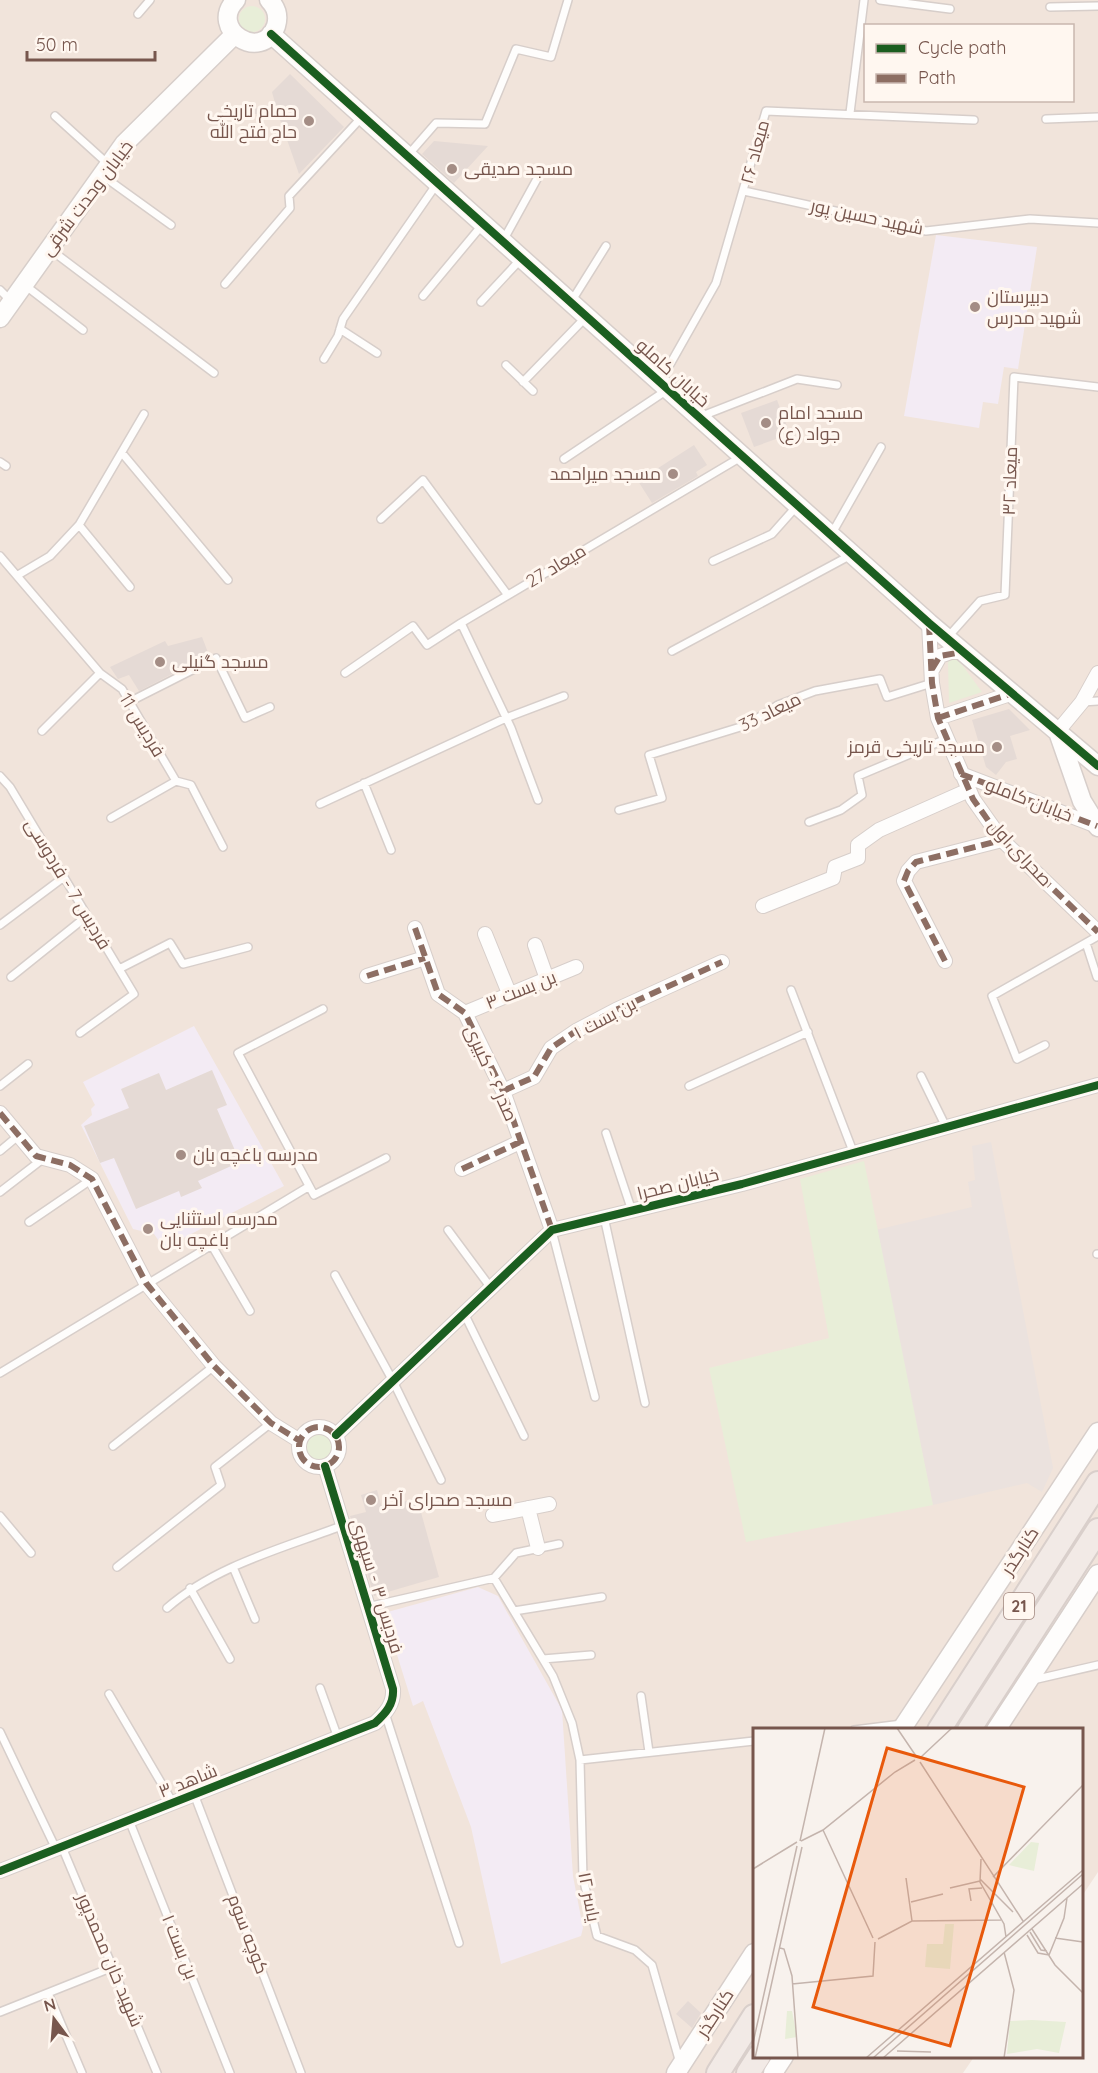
<svg xmlns="http://www.w3.org/2000/svg" width="1098" height="2073" viewBox="0 0 1098 2073" font-family="Quicksand,Cairo,sans-serif">
<style>
.residential{fill:#f1e4db;fill-rule:evenodd}
.industrial{fill:#ebe2de}
.education{fill:#f3ebf4}
.green{fill:#e8eed8}
.building{fill:#e5dad5}
.lines{fill:none;stroke-linecap:round;stroke-linejoin:round}
.service-casing{stroke:#d7ceca;stroke-width:10}
.minor-casing{stroke:#d7ceca;stroke-width:16}
.tertiary-casing{stroke:#d7ceca;stroke-width:21}
.trunk-casing{stroke:#d9cfcb;stroke-width:26}
.service{stroke:#fefdfc;stroke-width:7}
.minor{stroke:#fefdfc;stroke-width:14}
.tertiary{stroke:#fefdfc;stroke-width:18}
.trunk{stroke:#f2eae6;stroke-width:22}
.quiet{stroke:#8d6e63;stroke-width:6;stroke-dasharray:12 6;stroke-linecap:butt}
.cycleway-casing{stroke:#fff7f0;stroke-width:11}
.cycleway{stroke:#1b5e20;stroke-width:8}
.poi-dot{fill:#a48d85;stroke:#fff7f0;stroke-width:2}
.labels{text-anchor:middle;stroke-width:6;stroke-linejoin:round;paint-order:stroke}
.shield{fill:#fff7f0;stroke:#a0867e;stroke-width:1.5}
.shield-label{font-size:16px;font-weight:bold;fill:#77564d}
.poi-label{font-size:18px;fill:#77564d;stroke:#fff7f0;text-anchor:start}
.street-label{font-size:18px;fill:#77564d;stroke:#fff7f0}
.inset-road{fill:none;stroke:#c4b4ad;stroke-width:1.5}
.view{fill:#e8590c;fill-opacity:0.15;stroke:#e8590c;stroke-width:3}
.inset-edge{fill:none;stroke:#77564d;stroke-width:3}
</style>
<rect width="100%" height="100%" fill="#f8f2ed"/>
<path class="residential" d="M 0,0 L 1098,0 L 1098,1872 L 1082,1896 L 1082,1730 L 754,1730 L 754,2056 L 974,2057 L 963,2073 L 0,2073 ZM 866,26 L 1072,26 L 1072,100 L 866,100 Z"/>
<path class="industrial" d="M 991,1142 L 1053,1468 L 1042,1492 L 1027,1483 L 933,1505 L 876,1230 L 972,1207 L 968,1182 L 975,1180 L 972,1146 Z"/>
<path class="education" d="M 936,235 L 1037,247 L 1018,369 L 1004,367 L 998,404 L 983,402 L 979,428 L 904,416 Z
M 194,1026 L 284,1186 L 164,1248 L 154,1234 L 133,1229 L 81,1125 L 92,1115 L 91,1109 L 95,1105 L 83,1082 Z
M 478,1587 L 498,1596 L 562,1710 L 573,1876 L 583,1928 L 581,1936 L 501,1964 L 471,1827 L 423,1701 L 413,1706 L 384,1613 Z"/>
<path class="green" d="M239 19a13 13 0 1 1 26 0a13 13 0 1 1-26 0Z
M 957,658 L 982,692 L 949,703 L 948,663 L 949,660 Z
M 864,1161 L 933,1505 L 746,1542 L 709,1368 L 829,1338 L 800,1179 Z
M305 1447a14 14 0 1 1 28 0a14 14 0 1 1-28 0Z"/>
<path class="building" d="M 290,74 L 344,127 L 299,174 L 278,114 L 248,114 L 247,111 L 275,103 L 272,92 Z
M 434,141 L 488,146 L 454,183 L 422,154 Z
M 777,400 L 790,434 L 754,447 L 741,413 Z
M 694,445 L 707,465 L 696,472 L 698,476 L 652,503 L 638,481 Z
M 202,637 L 209,655 L 139,691 L 129,675 L 118,679 L 110,667 L 165,641 L 168,646 Z
M 1009,709 L 1030,730 L 1010,736 L 1017,759 L 1006,762 L 996,775 L 986,767 L 972,720 Z
M 212,1070 L 227,1105 L 217,1109 L 240,1162 L 198,1181 L 202,1188 L 181,1197 L 179,1191 L 136,1209 L 114,1158 L 100,1163 L 84,1126 L 129,1108 L 121,1089 L 159,1073 L 166,1090 Z
M 377,1490 L 382,1508 L 417,1498 L 439,1577 L 374,1596 L 350,1516 L 366,1512 L 361,1495 Z
M 688,2001 L 701,2013 L 692,2028 L 676,2014 Z"/>
<g class="lines">
<g class="service-casing">
<path id="service" d="M 880,0 L 950,9
M 1050,7 L 1098,6
M 138,14 L 150,0
M 850,113 L 864,0
M 55,116 L 108,164
M 1046,119 L 1098,117
M 409,154 L 436,123 L 485,124 L 516,49 L 551,57 L 568,0
M 103,176 L 171,225
M 744,191 L 926,231 L 1030,219 L 1098,223
M 504,239 L 537,179
M 51,250 L 214,373
M 225,284 L 290,208 L 289,196 L 361,118
M 26,286 L 83,330
M 0,290 L 10,300
M 423,296 L 483,224
M 481,302 L 520,260
M 571,302 L 606,246
M 340,329 L 377,353
M 324,359 L 338,336 L 343,319 L 436,185
M 506,365 L 533,391
M 523,382 L 586,317
M 660,382 L 716,283 L 766,111 L 974,120
M 702,416 L 797,379 L 837,385
M 122,453 L 228,580
M 564,459 L 667,390
M 0,462 L 6,466
M 381,519 L 423,480 L 507,594
M 79,525 L 130,587
M 831,535 L 881,447
M 0,556 L 100,673 L 122,689 L 176,781 L 191,785 L 223,847
M 713,561 L 772,534 L 796,507
M 18,575 L 50,556 L 79,525 L 144,414
M 947,638 L 980,601 L 1005,595 L 1014,377 L 1098,387
M 672,651 L 851,555
M 345,673 L 413,626 L 427,645 L 461,623
M 129,702 L 216,658 L 245,718 L 270,707
M 1082,702 L 1098,701
M 42,731 L 100,673
M 0,776 L 10,787 L 134,994 L 80,1033
M 364,783 L 391,850
M 538,800 L 511,728 L 461,623 L 741,457
M 320,804 L 506,718 L 564,696
M 619,810 L 662,798 L 649,755 L 747,725 L 778,705 L 815,691 L 880,679 L 887,697 L 932,683
M 111,818 L 176,781
M 809,822 L 841,810 L 862,795 L 858,776 L 946,739
M 0,925 L 64,877
M 1086,943 L 1097,977
M 119,969 L 170,943 L 183,964 L 248,947
M 11,977 L 87,916
M 791,990 L 854,1154
M 323,1009 L 238,1053 L 314,1195 L 386,1158
M 1045,1045 L 1017,1059 L 992,996 L 1098,936
M 921,1076 L 946,1127
M 0,1086 L 28,1064
M 689,1086 L 808,1032
M 606,1133 L 632,1211
M 0,1151 L 18,1136
M 0,1192 L 44,1158
M 604,1217 L 645,1403
M 29,1222 L 92,1179
M 448,1230 L 491,1288
M 552,1231 L 595,1397
M 211,1244 L 250,1311
M 1097,1254 L 1098,1254
M 335,1275 L 393,1381 L 441,1480
M 464,1313 L 524,1436
M 0,1373 L 308,1187
M 113,1446 L 214,1366
M 0,1516 L 31,1553
M 117,1567 L 221,1485 L 215,1467 L 271,1423
M 233,1567 L 255,1619
M 494,1578 L 516,1553 L 559,1544
M 190,1588 L 230,1659
M 367,1607 L 494,1578 L 553,1676 L 572,1723 L 580,1760 L 583,1878 L 597,1936 L 635,1950 L 652,1965 L 680,2063
M 167,1608 C 216,1565 284,1548 344,1525
M 514,1611 L 602,1597
M 543,1659 L 591,1655
M 1033,1680 L 1098,1665
M 320,1688 L 338,1738
M 109,1694 L 173,1803
M 641,1696 L 649,1752
M 385,1713 L 459,1943
M 854,1730 L 902,1724
M 0,1732 L 56,1849
M 580,1760 L 754,1741
M 194,1794 L 301,2073
M 129,1820 L 230,2073
M 62,1847 L 157,2073
M 48,1993 L 82,2073
M 0,2012 L 113,1967"/>
</g>
<g class="minor-casing">
<path id="minor" d="M 929,623 L 932,683 L 938,718 L 973,799 L 1002,840 L 1098,932
M 932,670 L 940,656 L 951,652 L 965,652
M 938,718 L 1013,693
M 1058,731 L 1082,702 L 1098,673
M 961,774 L 1097,826
M 763,906 L 833,878 L 835,867 L 858,858 L 858,845 L 879,830 L 969,790
M 415,928 L 438,994 L 465,1013 L 503,1091 L 552,1230
M 485,934 L 509,993
M 535,945 L 547,979
M 945,961 L 904,881 L 908,871 L 916,862 L 1002,840
M 367,976 L 425,958
M 465,1013 L 576,967
M 503,1091 L 534,1077 L 551,1048 L 576,1031 L 616,1010 L 722,962
M 0,1113 L 36,1156 L 70,1165 L 92,1179 L 146,1283 L 214,1366 L 271,1423 L 300,1441
M 462,1169 L 520,1142
M299 1447a20 20 0 1 1 40 0a20 20 0 1 1-40 0Z
M 336,1435 L 552,1230 L 742,1184 L 1098,1085
M 528,1508 L 538,1548
M 493,1515 L 549,1504
M 0,1871 L 375,1723 C 386,1713 394,1704 393,1689 L 325,1466"/>
</g>
<g class="tertiary-casing">
<path id="tertiary" d="M 236,0 C 207,29 262,64 276,26 C 279,16 276,7 269,0
M 271,34 L 929,623 L 1098,766
M 0,318 L 124,144 L 234,35
M 1058,732 L 1082,801 L 1098,827
M 901,1730 L 1098,1432
M 996,1730 L 1098,1574
M 676,2073 L 754,1953
M 773,2073 L 784,2056"/>
</g>
<g class="trunk-casing">
<path id="trunk" d="M 939,1730 L 1098,1483
M 969,1730 L 1098,1530
M 718,2073 L 754,2016
M 748,2073 L 759,2056"/>
</g>
<use href="#service" class="service"/>
<use href="#minor" class="minor"/>
<use href="#tertiary" class="tertiary"/>
<use href="#trunk" class="trunk"/>
<path class="quiet" d="M 929,623 L 932,683 L 938,718 L 973,799 L 1002,840 L 1098,932
M 932,669 L 940,656 L 962,652
M 938,718 L 1013,693
M 961,774 L 1097,826
M 415,928 L 438,994 L 465,1013 L 503,1091 L 552,1230
M 945,961 L 904,881 L 908,871 L 916,862 L 1002,840
M 367,976 L 425,958
M 503,1091 L 534,1077 L 551,1048 L 576,1031 L 616,1010 L 722,962
M 0,1113 L 36,1156 L 70,1165 L 92,1179 L 146,1283 L 214,1366 L 271,1423 L 300,1441
M 462,1169 L 520,1142
M299 1447a20 20 0 1 1 40 0a20 20 0 1 1-40 0Z"/>
<g class="cycleway-casing">
<path id="cycleway" d="M 271,34 L 929,623 L 1098,766
M 336,1435 L 552,1230 L 742,1184 L 1098,1085
M 0,1871 L 375,1723 C 386,1713 394,1704 393,1689 L 325,1466"/>
</g>
<use href="#cycleway" class="cycleway"/>
</g>
<g class="poi-dot">
<circle cx="309" cy="121" r="6"/>
<circle cx="452" cy="169" r="6"/>
<circle cx="975" cy="307" r="6"/>
<circle cx="766" cy="423" r="6"/>
<circle cx="673" cy="474" r="6"/>
<circle cx="160" cy="662" r="6"/>
<circle cx="997" cy="747" r="6"/>
<circle cx="181" cy="1155" r="6"/>
<circle cx="148" cy="1229" r="6"/>
<circle cx="371" cy="1500" r="6"/>
</g>
<g class="labels">
<rect class="shield" x="1004" y="1593" width="30" height="26" rx="4.5"/>
<g class="shield-label">
<text x="1019" y="1612">21</text>
</g>
<g class="poi-label">
<text x="297" y="117" text-anchor="end">حمام تاریخی<tspan x="297" dy="21">حاج فتح الله</tspan></text>
<text x="464" y="175">مسجد صدیقی</text>
<text x="987" y="303">دبیرستان<tspan x="987" dy="21">شهید مدرس</tspan></text>
<text x="778" y="419">مسجد امام<tspan x="778" dy="21">جواد (ع)</tspan></text>
<text x="661" y="480" text-anchor="end">مسجد میراحمد</text>
<text x="172" y="668">مسجد گنیلی</text>
<text x="985" y="753" text-anchor="end">مسجد تاریخی قرمز</text>
<text x="193" y="1161">مدرسه باغچه بان</text>
<text x="160" y="1225">مدرسه استثنایی<tspan x="160" dy="21">باغچه بان</tspan></text>
<text x="383" y="1506">مسجد صحرای آخر</text>
</g>
<g class="street-label">
<text transform="translate(755 152) rotate(-75)" y="6">میعاد ۲۶</text>
<text transform="translate(87 198) rotate(-53)" y="6">خیابان وحدت شرقی</text>
<text transform="translate(867 217) rotate(12)" y="6">شهید حسین پور</text>
<text transform="translate(673 373) rotate(42)" y="6">خیابان کاملو</text>
<text transform="translate(1010 481) rotate(-88)" y="6">میعاد ۳۲</text>
<text transform="translate(556 566) rotate(-31)" y="6">میعاد 27</text>
<text transform="translate(770 712) rotate(-26)" y="6">میعاد 33</text>
<text transform="translate(142 725) rotate(59)" y="6">فردیس 11</text>
<text transform="translate(1029 800) rotate(21)" y="6">خیابان کاملو</text>
<text transform="translate(1020 853) rotate(47)" y="6">صحرای اول</text>
<text transform="translate(68 884) rotate(59)" y="6">فردیس 7 - فردوسی</text>
<text transform="translate(521 990) rotate(-22)" y="6">بن بست ۳</text>
<text transform="translate(605 1018) rotate(-28)" y="6">بن بست ۱</text>
<text transform="translate(491 1073) rotate(66)" y="6">صدر ۶ - کبیری</text>
<text transform="translate(678 1184) rotate(-14)" y="6">خیابان صحرا</text>
<text transform="translate(1020 1551) rotate(-57)" y="6">کنارگذر</text>
<text transform="translate(377 1586) rotate(73)" y="6">فردیس ۳ - سپهری</text>
<text transform="translate(188 1781) rotate(-22)" y="6">شاهد ۳</text>
<text transform="translate(589 1897) rotate(79)" y="6">یاسر ۱۲</text>
<text transform="translate(248 1934) rotate(69)" y="6">کوچه سوم</text>
<text transform="translate(180 1947) rotate(68)" y="6">بن بست ۱</text>
<text transform="translate(110 1960) rotate(67)" y="6">شهید خان محمدپور</text>
<text transform="translate(715 2013) rotate(-57)" y="6">کنارگذر</text>
</g>
</g>
<g transform="translate(753 1728)">
<rect width="330" height="330" fill="#f8f2ed"/>
<path d="M 278,114 L 286,115 L 281,143 L 256,137 ZM 192,196 L 201,196 L 197,241 L 172,239 L 174,216 L 190,216 ZM 34,283 L 39,283 L 44,309 L 32,311 ZM 279,292 L 313,294 L 306,325 L 284,321 L 254,326 L 257,293 Z" fill="#e8eed8"/>
<path class="inset-road" d="M 144,0 L 163,28M 168,29 L 199,0M 167,34 L 270,193M 70,102 L 120,210M 47,113 L 72,0M 48,113 L 70,102 L 142,44 L 162,32M 228,131 L 227,154 L 251,196 L 253,209M 0,141 L 44,114M 240,149 L 330,57M 153,150 L 159,193M 227,151 L 260,184M 197,160 L 227,153M 218,173 L 216,161 L 229,160M 158,174 L 190,166M 279,201 L 302,237 L 330,265M 277,204 L 288,222 L 294,223M 274,207 L 285,225 L 296,227M 302,210 L 330,214M 125,211 L 159,193 L 248,192M 27,220 L 31,221 L 39,248 L 45,330M 296,227 L 311,190 L 314,170M 39,256 L 120,248 L 122,214M 0,315 L 44,118M 144,323 L 178,324M 2,330 L 49,119M 113,330 L 330,142M 120,330 L 330,146M 130,330 L 330,156M 251,330 L 261,262 L 251,224"/>
<path class="view" d="M 134,20 L 271,59 L 197,318 L 60,279 Z"/>
<rect width="330" height="330" class="inset-edge"/>
</g>
<rect x="864" y="24" width="210" height="78" fill="#fff7f0" stroke="#c9b7af" stroke-width="1.5"/>
<rect x="876" y="44" width="30" height="9" fill="#1b5e20" stroke="#c9b7af" stroke-width="1.5"/>
<text x="918" y="54" font-size="18" fill="#77564d">Cycle path</text>
<rect x="876" y="74" width="30" height="9" fill="#8d6e63" stroke="#c9b7af" stroke-width="1.5"/>
<text x="918" y="84" font-size="18" fill="#77564d">Path</text>
<g transform="translate(54 2019) rotate(344)" stroke="#fff7f0" stroke-width="4.5" paint-order="stroke">
<path d="M0-4.5L10 22L0 15L-10 22Z" fill="#77564d"/>
<text y="-9" font-size="16" font-weight="bold" text-anchor="middle" fill="#77564d">N</text>
</g>
<path d="M27 51v9h128v-9" fill="none" stroke="#77564d" stroke-width="3"/>
<text x="36" y="51" font-size="18" fill="#77564d" stroke="#fff7f0" stroke-width="4.5" paint-order="stroke">50 m</text>
</svg>
